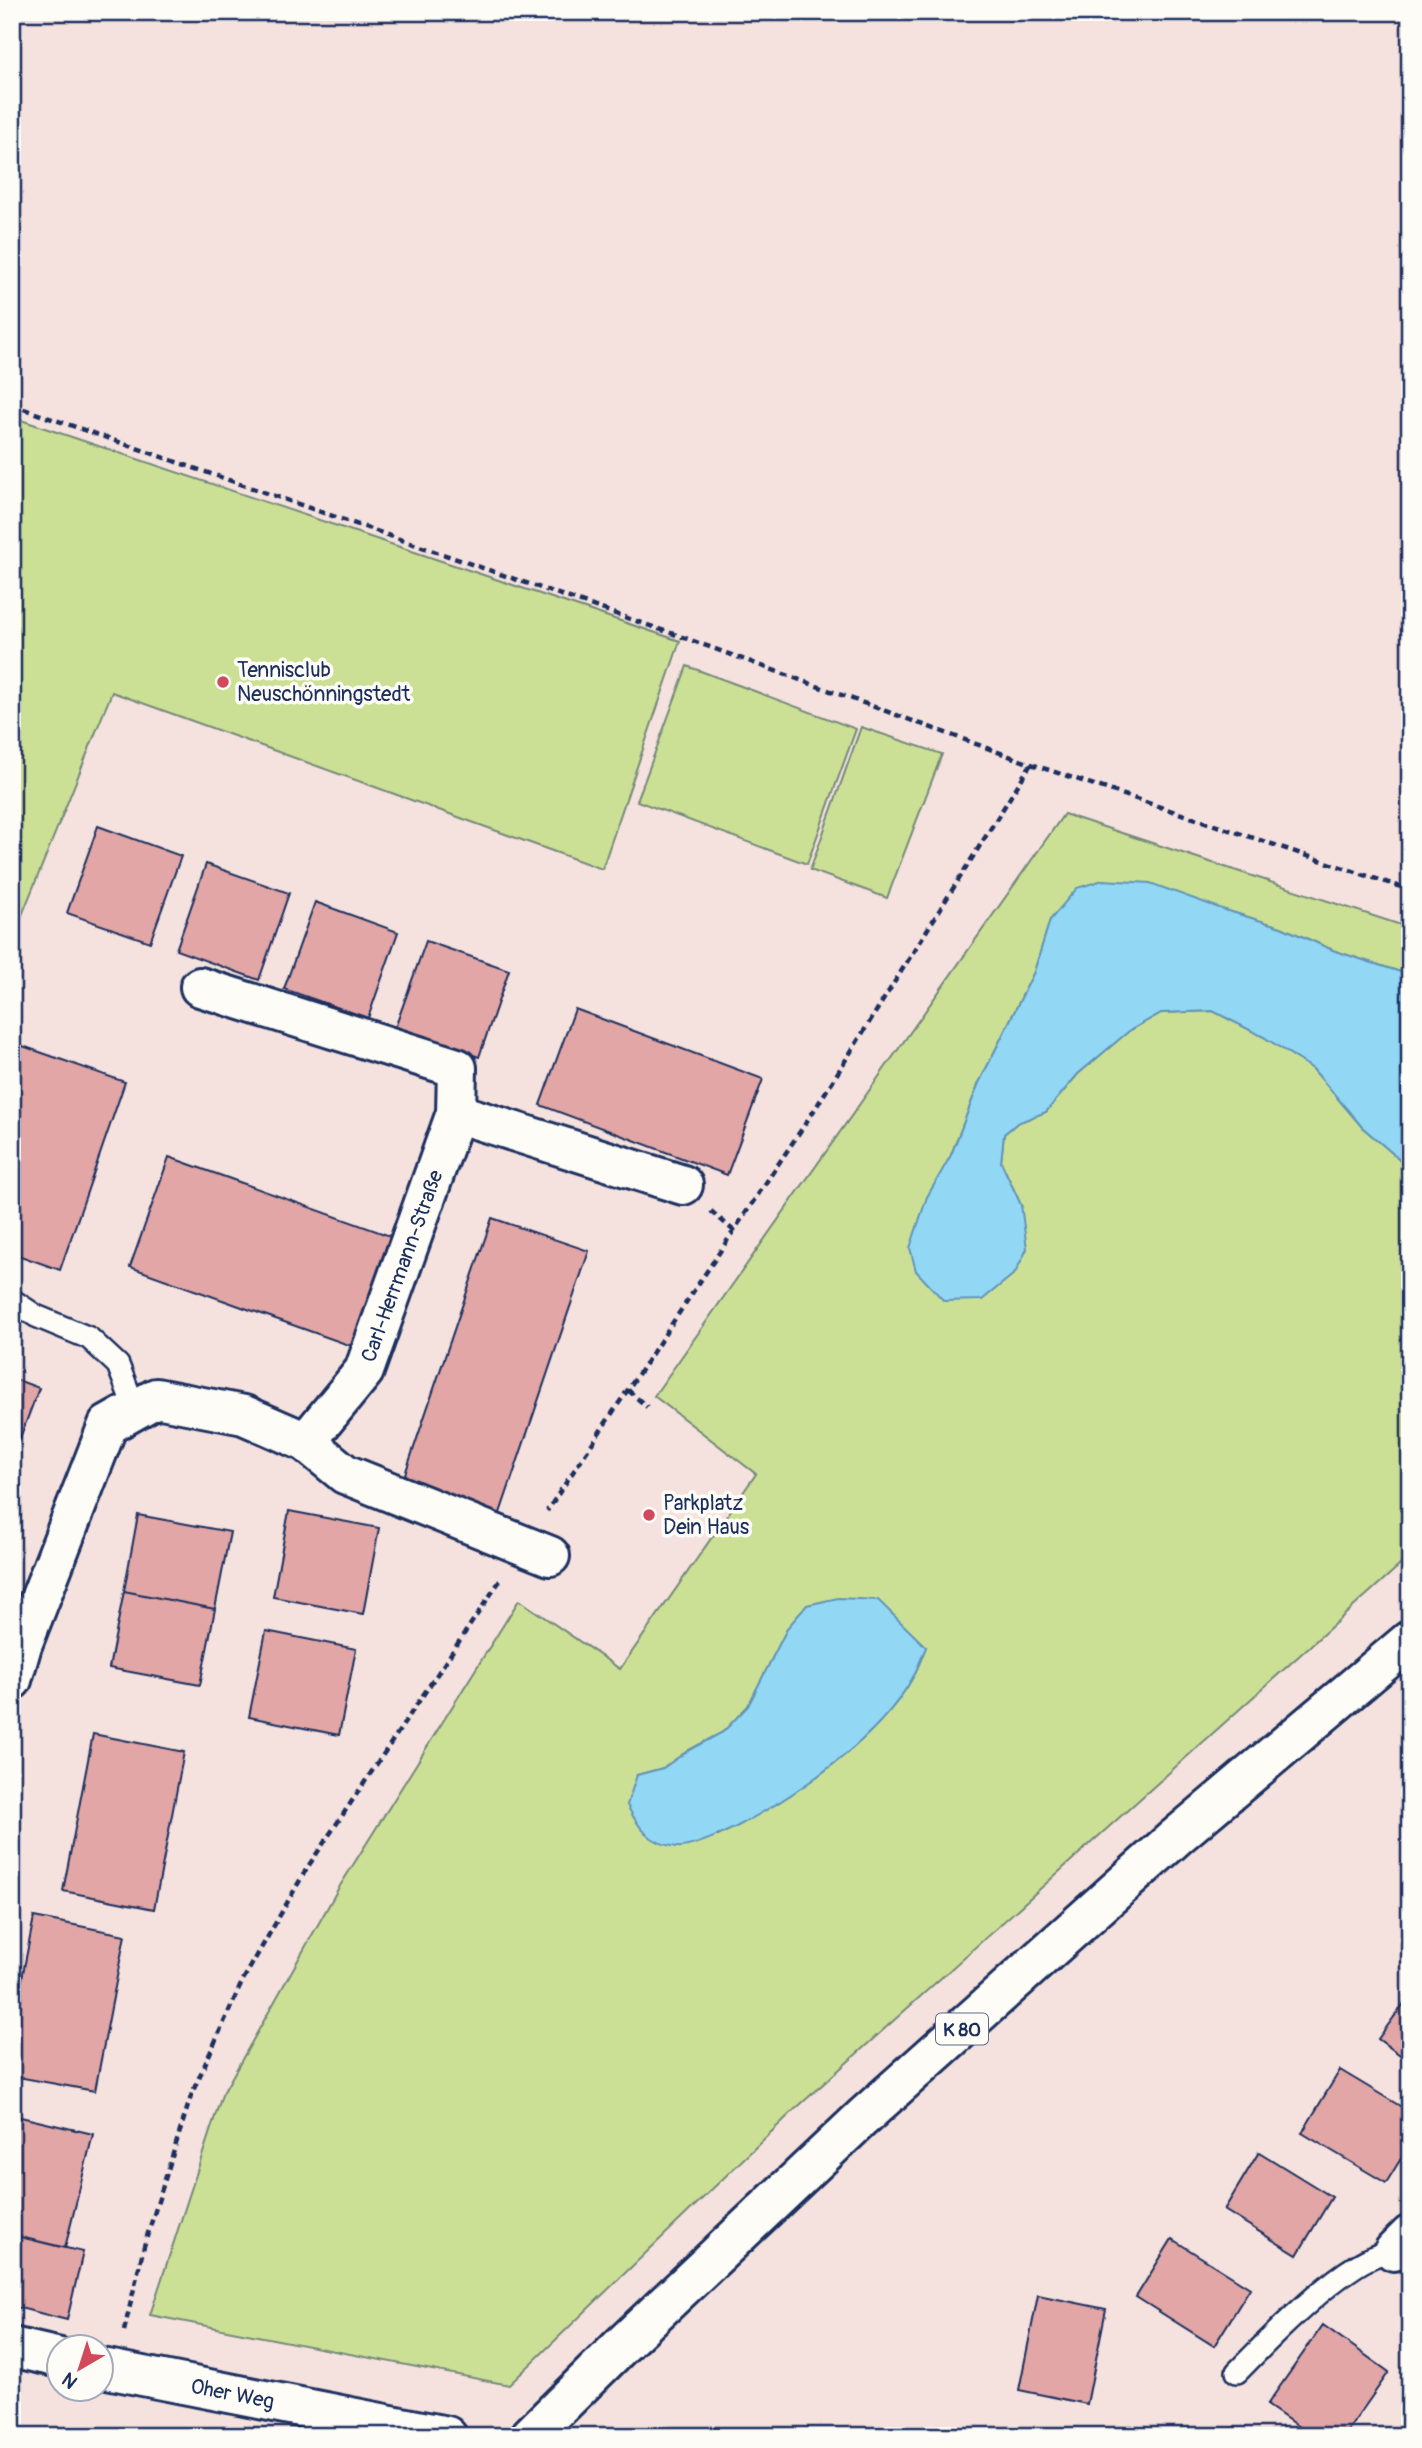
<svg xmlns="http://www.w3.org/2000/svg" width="1422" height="2448" viewBox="0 0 1422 2448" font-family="Pangolin,sans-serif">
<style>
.green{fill:#cce095;stroke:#74887a;stroke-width:2;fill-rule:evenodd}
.water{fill:#92d8f4;stroke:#6294b8;stroke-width:2}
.building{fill:#e1a6a5;stroke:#1b2f5e;stroke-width:2}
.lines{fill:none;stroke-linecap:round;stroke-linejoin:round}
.lane-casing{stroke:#1b2f5e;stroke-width:26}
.street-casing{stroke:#1b2f5e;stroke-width:44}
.secondary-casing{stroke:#1b2f5e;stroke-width:44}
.highway-casing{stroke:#1b2f5e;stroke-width:44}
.path{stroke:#1b2f5e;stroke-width:4.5;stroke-dasharray:7 5;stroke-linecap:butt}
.lane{stroke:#fdfcf7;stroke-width:21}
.street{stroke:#fdfcf7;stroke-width:38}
.secondary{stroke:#fdfcf7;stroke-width:38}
.highway{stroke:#fdfcf7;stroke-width:38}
.poi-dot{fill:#d1495b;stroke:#fdfcf7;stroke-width:2.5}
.labels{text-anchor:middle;stroke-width:7;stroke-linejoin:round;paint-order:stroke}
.shield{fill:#fdfcf7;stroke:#5f6c8c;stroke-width:2}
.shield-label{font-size:19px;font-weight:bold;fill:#1b2f5e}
.poi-label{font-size:21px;fill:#1b2f5e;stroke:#fdfcf7;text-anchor:start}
.street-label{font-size:21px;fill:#1b2f5e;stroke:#fdfcf7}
</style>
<rect width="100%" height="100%" fill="#f5e2de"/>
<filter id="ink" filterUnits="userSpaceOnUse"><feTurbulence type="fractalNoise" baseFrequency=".0143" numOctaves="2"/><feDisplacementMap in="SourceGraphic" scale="14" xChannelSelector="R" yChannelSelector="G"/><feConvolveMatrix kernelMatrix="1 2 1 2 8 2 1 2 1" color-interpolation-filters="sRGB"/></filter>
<g filter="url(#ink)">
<path class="green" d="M 12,417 L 680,641 L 602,869 L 112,692 L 12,940 Z
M 687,666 L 856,729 L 807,864 L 637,801 Z
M 861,727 L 942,754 L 887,898 L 810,870 Z
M 1064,814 L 1410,928 L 1410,975 L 1335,951 L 1281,927 L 1225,910 L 1050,920 L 1034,972 L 979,1083 L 951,1155 L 1021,1205 L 1001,1162 L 1004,1134 L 1017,1123 L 1046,1112 L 1078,1074 L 1129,1031 L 1161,1013 L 1213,1011 L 1264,1037 L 1313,1069 L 1362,1127 L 1405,1164 L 1410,1164 L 1410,1556 L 792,2112 L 509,2385 L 150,2315 L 222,2095 L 338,1889 L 519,1600 L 620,1669 L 756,1474 L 654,1396 ZM 788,1627 L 926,1647 C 922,1657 918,1668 913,1677 C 875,1745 786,1801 718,1836 L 637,1775 L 663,1768 L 689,1750 L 723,1732 L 748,1706 Z"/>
<path class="water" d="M 1103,880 L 1150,883 L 1225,910 L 1281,927 L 1335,951 L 1410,975 L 1410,1164 L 1405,1164 L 1362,1127 L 1313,1069 L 1264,1037 L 1213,1011 L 1161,1013 L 1129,1031 L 1078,1074 L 1046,1112 L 1017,1123 L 1004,1134 L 1001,1162 L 1021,1205 L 1027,1249 L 1015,1273 L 982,1300 L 944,1301 L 916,1271 L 910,1248 L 927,1197 L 951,1155 L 979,1083 L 1034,972 L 1050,920 L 1077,888 Z
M 838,1598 L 878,1600 L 926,1647 C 922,1657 918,1667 913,1677 C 880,1738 797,1795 736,1827 C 723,1833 691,1849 677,1847 C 649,1844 638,1827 627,1805 L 637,1775 L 663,1768 L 689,1750 L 723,1732 L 748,1706 L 788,1627 L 807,1605 Z"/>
<path class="building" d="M 98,826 L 181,856 L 150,942 L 67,913 Z
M 206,864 L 289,893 L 259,980 L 176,950 Z
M 315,902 L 398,932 L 368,1018 L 284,989 Z
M 426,941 L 509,970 L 479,1057 L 395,1028 Z
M 575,1009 L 763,1079 L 727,1175 L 540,1105 Z
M 17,1044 L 125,1082 L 60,1270 L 12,1253 L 12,1058 Z
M 169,1157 L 396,1238 L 357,1348 L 130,1267 Z
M 492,1218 L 589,1251 L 499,1516 L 402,1483 Z
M 12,1378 L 39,1388 L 12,1459 Z
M 289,1511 L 379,1528 L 363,1614 L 273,1597 Z
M 138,1515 L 230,1532 L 215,1609 L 124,1591 Z
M 124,1591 L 215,1609 L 200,1685 L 109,1668 Z
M 266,1631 L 356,1649 L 339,1735 L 249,1717 Z
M 93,1734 L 184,1752 L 154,1909 L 63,1891 Z
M 34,1917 L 125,1935 L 95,2091 L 12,2076 L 12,2029 Z
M 1410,1995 L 1410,2062 L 1378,2039 Z
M 1340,2070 L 1410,2112 L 1410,2144 L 1386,2183 L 1302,2133 Z
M 12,2115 L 93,2134 L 65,2248 L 12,2235 Z
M 1259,2152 L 1332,2197 L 1297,2255 L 1224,2210 Z
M 12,2235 L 83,2252 L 67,2320 L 12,2306 Z
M 1172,2239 L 1250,2288 L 1214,2346 L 1136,2297 Z
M 1038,2295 L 1106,2309 L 1087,2404 L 1019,2390 Z
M 1323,2325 L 1389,2372 L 1344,2436 L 1312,2436 L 1267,2405 Z"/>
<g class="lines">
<g class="lane-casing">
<path id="lane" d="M 12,1300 L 36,1316 L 89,1338 L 118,1365 L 135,1409
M 1237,2372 C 1265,2344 1361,2240 1401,2253"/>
</g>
<g class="street-casing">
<path id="street" d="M 200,987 L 457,1068 L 456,1113 L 364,1371 L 306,1442
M 456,1113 L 683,1185
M 12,1680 L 22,1645 L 108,1425 L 156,1398 L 244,1415 L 306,1442 L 345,1474 L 550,1556
M 1394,2251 L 1410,2235"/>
</g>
<g class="secondary-casing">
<g id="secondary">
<path d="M 12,2347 L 60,2358"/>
<path id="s1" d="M 102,2368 L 447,2436"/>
</g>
</g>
<g class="highway-casing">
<path id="highway" d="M 530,2436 L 623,2344 L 862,2118 L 1176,1837 L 1410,1640"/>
</g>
<path class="path" d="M 12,405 L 685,638 L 1031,764 L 815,1109 L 547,1511
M 1031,764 L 1410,890
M 711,1211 L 734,1231
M 628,1390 L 647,1407
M 124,2331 L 144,2246 L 192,2093 L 243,1980 L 307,1868 L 501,1579"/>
<use href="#lane" class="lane"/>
<use href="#street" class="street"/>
<use href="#secondary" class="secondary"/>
<use href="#highway" class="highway"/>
</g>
</g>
<g class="poi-dot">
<circle cx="223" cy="682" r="7"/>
<circle cx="649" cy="1515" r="7"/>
</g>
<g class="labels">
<rect class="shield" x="936" y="2013.5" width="52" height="31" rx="5"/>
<g class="shield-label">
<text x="962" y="2036">K 80</text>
</g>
<g class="poi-label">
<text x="237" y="677">Tennisclub<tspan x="237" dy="24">Neuschönningstedt</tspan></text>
<text x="663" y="1510">Parkplatz<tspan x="663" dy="24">Dein Haus</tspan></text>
</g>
<g class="street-label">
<text transform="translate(402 1266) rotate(-70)" y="7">Carl-Herrmann-Straße</text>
<text dy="7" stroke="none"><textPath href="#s1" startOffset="133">Oher Weg</textPath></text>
</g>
</g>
<rect width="1422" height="2448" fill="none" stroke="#fdfcf7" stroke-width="42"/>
<rect x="21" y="21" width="1380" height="2406" fill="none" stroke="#1b2f5e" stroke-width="2.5" filter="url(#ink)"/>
<g transform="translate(80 2368) rotate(219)"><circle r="33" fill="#fdfcf7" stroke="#a3aaba" stroke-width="2"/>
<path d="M0-5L12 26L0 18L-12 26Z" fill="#d1495b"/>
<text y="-10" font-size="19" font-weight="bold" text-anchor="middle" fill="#1b2f5e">N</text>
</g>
</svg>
